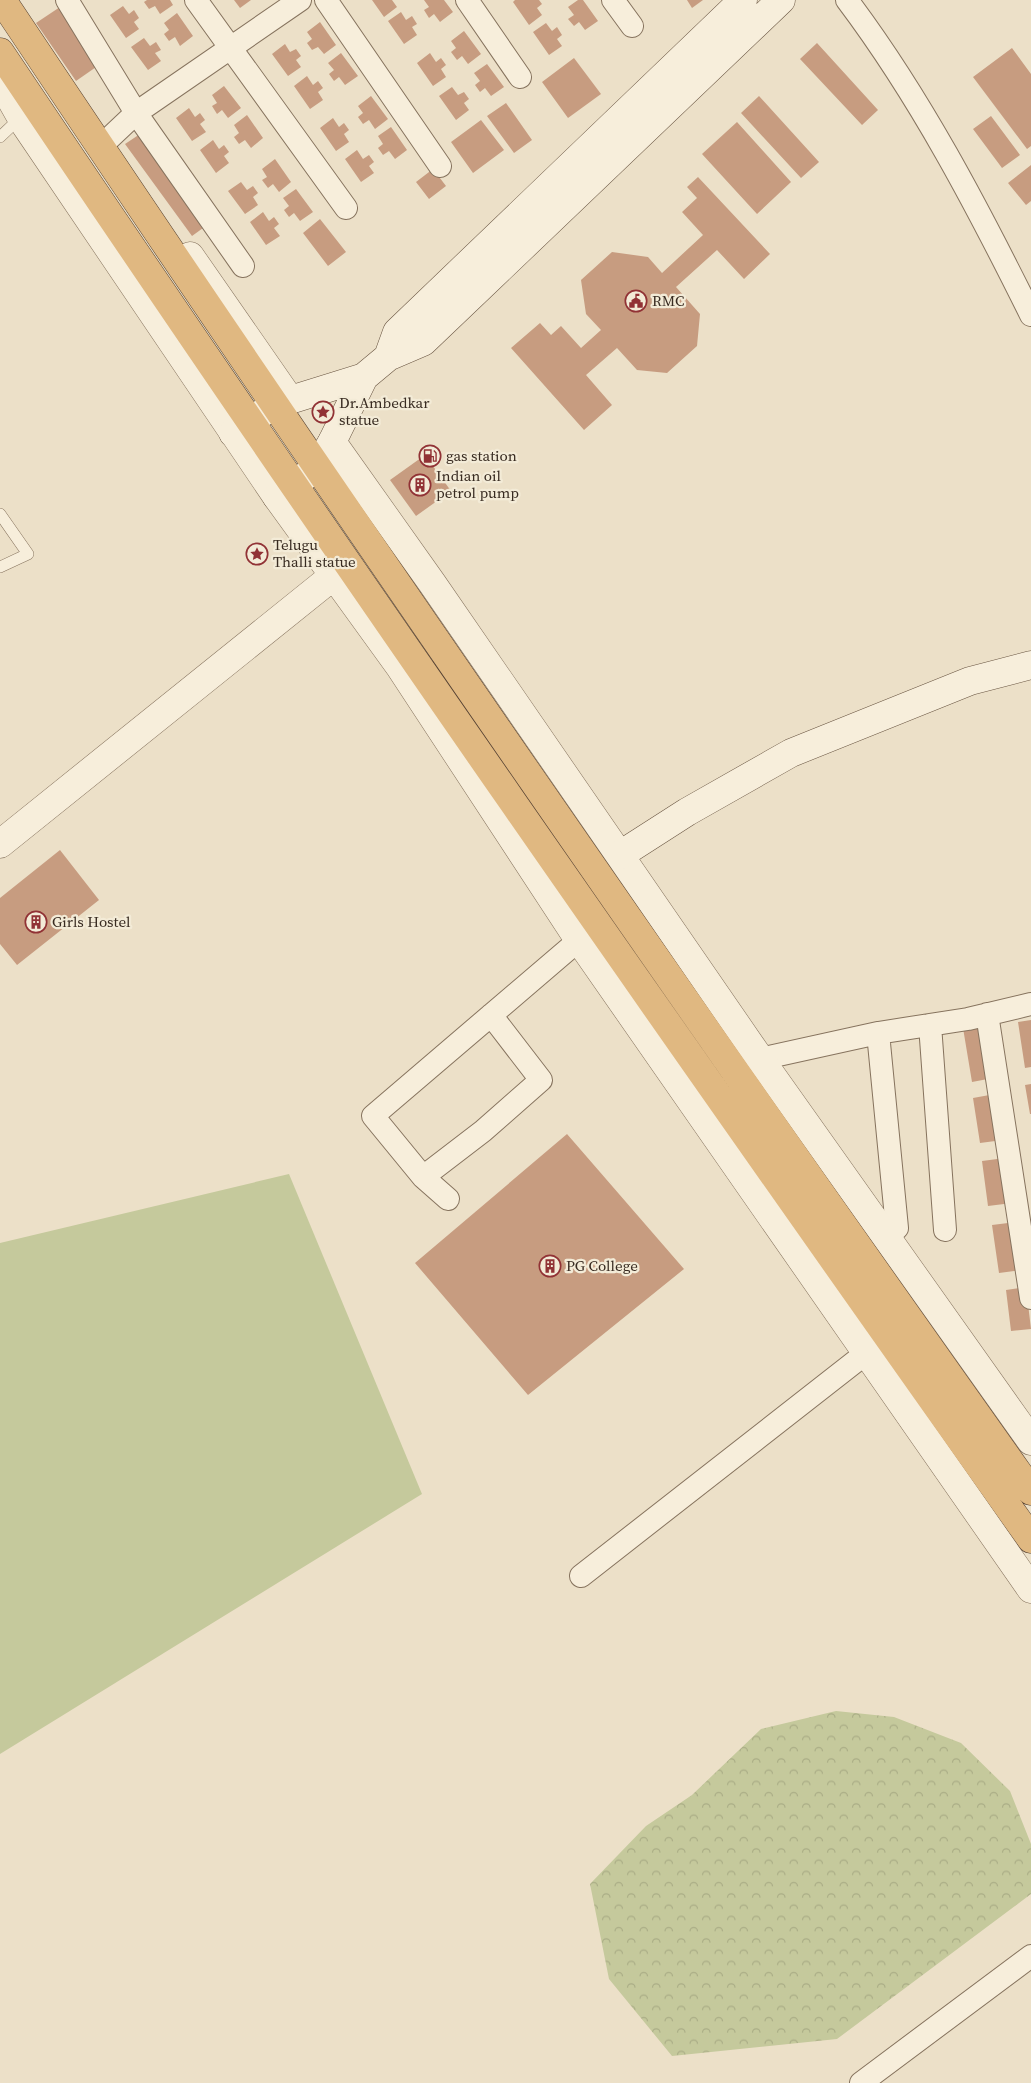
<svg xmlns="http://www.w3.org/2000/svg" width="1031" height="2083" viewBox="0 0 1031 2083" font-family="'Source Serif 4',serif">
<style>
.park{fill:url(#park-crowns)}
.pitch{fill:#c5c99c}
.building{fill:#c79c80}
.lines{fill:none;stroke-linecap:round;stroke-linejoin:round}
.service-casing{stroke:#86735e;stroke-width:12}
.minor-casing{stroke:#86735e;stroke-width:24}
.tertiary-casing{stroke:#86735e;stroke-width:29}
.secondary-casing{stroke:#685441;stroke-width:29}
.trunk-casing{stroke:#554132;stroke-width:29}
.service{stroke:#f7eedb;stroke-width:11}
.minor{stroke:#f7eedb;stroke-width:22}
.tertiary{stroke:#f7eedb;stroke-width:28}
.secondary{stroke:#f7eedb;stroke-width:28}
.trunk{stroke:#e0b881;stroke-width:28}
.labels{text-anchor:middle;stroke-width:4.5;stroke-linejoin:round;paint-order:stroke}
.poi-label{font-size:15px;fill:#382b21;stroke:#f3ebd7;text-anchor:start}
</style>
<defs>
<pattern id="park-crowns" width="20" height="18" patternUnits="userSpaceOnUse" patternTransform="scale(1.25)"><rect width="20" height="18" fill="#c5c99c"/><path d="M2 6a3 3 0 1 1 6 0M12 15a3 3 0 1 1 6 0" fill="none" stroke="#aaad86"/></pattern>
</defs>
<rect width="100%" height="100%" fill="#ece0c8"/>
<path class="park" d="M 836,1711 L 894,1717 L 961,1743 L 1010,1791 L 1031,1844 L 1031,1894 L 837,2039 L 672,2056 L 609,1979 L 590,1884 L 646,1826 L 692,1795 L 761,1729 Z"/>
<path class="pitch" d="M 289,1174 L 422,1494 L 0,1754 L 0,1243 Z"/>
<path class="building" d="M 147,0 L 170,0 L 173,5 L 160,14 L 155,6 L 149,9 L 144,2 Z
M 234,0 L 251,0 L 240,8 Z
M 372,0 L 392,0 L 397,7 L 384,17 Z
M 424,0 L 444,0 L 453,12 L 440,22 L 434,14 L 429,18 L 424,10 L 429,7 Z
M 515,0 L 539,0 L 542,4 L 537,8 L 542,15 L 529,25 L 513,2 Z
M 578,0 L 583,0 L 598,21 L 585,30 L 579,22 L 574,26 L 568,19 L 574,15 L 568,7 Z
M 687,0 L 703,0 L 692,8 Z
M 123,6 L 129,14 L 134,10 L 139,18 L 134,22 L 139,29 L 126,38 L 110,15 Z
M 60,7 L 99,65 L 76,81 L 36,23 Z
M 401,12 L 406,20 L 412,16 L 417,24 L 412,27 L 417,35 L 404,44 L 388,21 Z
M 177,13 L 193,36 L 180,46 L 175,37 L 169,41 L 164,34 L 169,30 L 164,23 Z
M 320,22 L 336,45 L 324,54 L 318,47 L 312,50 L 307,43 L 312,39 L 307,32 Z
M 546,23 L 552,31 L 557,27 L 562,35 L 557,39 L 562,46 L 549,55 L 533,32 Z
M 464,31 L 481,54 L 468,64 L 462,56 L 457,60 L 451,52 L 456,48 L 451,41 Z
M 144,38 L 150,46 L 156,42 L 161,50 L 155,53 L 161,61 L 148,70 L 131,47 Z
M 817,43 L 878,110 L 862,125 L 800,59 Z
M 285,44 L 290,52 L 296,49 L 301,56 L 296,60 L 301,67 L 288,76 L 272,54 Z
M 1012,48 L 1031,74 L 1031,146 L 1027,149 L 973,77 Z
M 341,53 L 358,76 L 345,85 L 339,77 L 334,81 L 329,74 L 334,70 L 328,63 Z
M 430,53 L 436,62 L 441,58 L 446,65 L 441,69 L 446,77 L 433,86 L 417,63 Z
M 574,58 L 601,94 L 568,118 L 542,82 Z
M 487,64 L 504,87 L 491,96 L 485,88 L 480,92 L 475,85 L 480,81 L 474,73 Z
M 307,76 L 313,85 L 318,81 L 323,88 L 318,92 L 323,100 L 310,109 L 294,86 Z
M 224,86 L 241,108 L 228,118 L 222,110 L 217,114 L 212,106 L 217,103 L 212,95 Z
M 452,87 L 458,95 L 464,92 L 469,99 L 464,103 L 469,110 L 456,120 L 439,96 Z
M 371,96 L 388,119 L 375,129 L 369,120 L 363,124 L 358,117 L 363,113 L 358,106 Z
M 759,96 L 819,162 L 801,178 L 741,113 Z
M 506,103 L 532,140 L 514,153 L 487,116 Z
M 189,108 L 195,117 L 200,113 L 205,120 L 200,124 L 206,132 L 192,141 L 176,118 Z
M 247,115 L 263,138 L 251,148 L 245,140 L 239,144 L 234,137 L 239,133 L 234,125 Z
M 991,116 L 1020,155 L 1002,168 L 973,129 Z
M 333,118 L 339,127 L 344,123 L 349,130 L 344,134 L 349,142 L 336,151 L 320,128 Z
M 481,120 L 504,150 L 473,173 L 451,142 Z
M 737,122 L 791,182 L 757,214 L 702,154 Z
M 391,127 L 407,150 L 395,159 L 389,151 L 383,155 L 378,148 L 383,144 L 378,136 Z
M 143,132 L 210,223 L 192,236 L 125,144 Z
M 213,140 L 219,149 L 224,145 L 229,152 L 224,156 L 229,163 L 216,173 L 200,150 Z
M 357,150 L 363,159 L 369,155 L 374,162 L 369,166 L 374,173 L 361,182 L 345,159 Z
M 275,159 L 291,182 L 279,192 L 273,184 L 268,188 L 262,180 L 267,177 L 262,169 Z
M 1031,165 L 1031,201 L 1026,205 L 1008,183 Z
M 433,169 L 446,186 L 429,199 L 416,182 Z
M 698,177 L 770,254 L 744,279 L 717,250 L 676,287 L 700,314 L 697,346 L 667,373 L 637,370 L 617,348 L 586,375 L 612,405 L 584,430 L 511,348 L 540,323 L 551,335 L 561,326 L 581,348 L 601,330 L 586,314 L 581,280 L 612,252 L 648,257 L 662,273 L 703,235 L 682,212 L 697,198 L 687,187 Z
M 241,182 L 247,190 L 253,186 L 258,193 L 253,197 L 258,205 L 245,214 L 228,191 Z
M 296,189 L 313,212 L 300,221 L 294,213 L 289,217 L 284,210 L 289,206 L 283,198 Z
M 263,212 L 269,221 L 274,217 L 279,224 L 274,228 L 280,236 L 266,245 L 250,222 Z
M 320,219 L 346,252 L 328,266 L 303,233 Z
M 425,455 L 451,491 L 416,516 L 390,480 Z
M 60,850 L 99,900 L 17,965 L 0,944 L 0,898 Z
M 1031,1020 L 1031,1067 L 1025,1068 L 1018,1022 Z
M 984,1024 L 993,1078 L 972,1082 L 963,1028 Z
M 1031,1084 L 1031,1114 L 1030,1114 L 1025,1085 Z
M 995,1094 L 1003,1140 L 980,1143 L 973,1098 Z
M 567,1134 L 684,1269 L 528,1395 L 415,1263 Z
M 1005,1158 L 1012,1203 L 988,1206 L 982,1161 Z
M 1016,1222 L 1022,1270 L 999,1273 L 992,1225 Z
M 1026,1287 L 1031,1329 L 1011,1331 L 1006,1290 Z"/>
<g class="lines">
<g class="service-casing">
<path id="service" d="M 0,137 L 21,117
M 0,514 L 28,554 L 0,567"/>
</g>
<g class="minor-casing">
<path id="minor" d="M 67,0 L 136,113 L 243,266
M 196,0 L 346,208
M 326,0 L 440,166
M 467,0 L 520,77
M 613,0 L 632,26
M 847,0 C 920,97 977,206 1031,315
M 100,147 L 136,113 L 300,0
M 987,1014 L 1031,1298
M 930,1025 L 945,1230
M 878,1033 L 897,1228 L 887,1237
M 760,1059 L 878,1033 L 968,1019 L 1031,1004
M 423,1177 L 483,1131 L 541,1080 L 491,1015
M 448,1199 L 423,1177 L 373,1116 L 579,940
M 581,1576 L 879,1343
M 861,2083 L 1031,1956"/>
</g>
<g class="tertiary-casing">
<path id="tertiary" d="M 0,80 L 26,126 L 277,497 L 400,667 L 579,940 L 1031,1589
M 190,256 L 290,400
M 332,442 L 432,583 L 760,1059 L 1031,1441
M 0,844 L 347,565"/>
</g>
<g class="secondary-casing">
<path id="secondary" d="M 388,357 L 397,332 L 743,0
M 233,433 L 274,405 L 364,377 L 388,357 L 423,342 L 781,0
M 277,497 L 316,468 L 332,442 L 364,377
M 620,855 L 687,812 L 791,753 L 970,681 L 1031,665"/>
</g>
<g class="trunk-casing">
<path id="trunk" d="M 2,0 C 337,502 681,998 1031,1491
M 0,52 C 336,553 682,1047 1031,1539"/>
</g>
<use href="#service" class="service"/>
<use href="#minor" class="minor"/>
<use href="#tertiary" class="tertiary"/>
<use href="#secondary" class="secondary"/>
<use href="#trunk" class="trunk"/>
</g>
<defs>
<g id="civic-ring" transform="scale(1.125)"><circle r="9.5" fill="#f3ebd7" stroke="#913235" stroke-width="1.5"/><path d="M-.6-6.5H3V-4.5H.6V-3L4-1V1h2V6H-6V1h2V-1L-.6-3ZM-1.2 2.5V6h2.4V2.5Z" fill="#913235"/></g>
<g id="sight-ring" transform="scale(1.125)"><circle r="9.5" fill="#f3ebd7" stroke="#913235" stroke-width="1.5"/><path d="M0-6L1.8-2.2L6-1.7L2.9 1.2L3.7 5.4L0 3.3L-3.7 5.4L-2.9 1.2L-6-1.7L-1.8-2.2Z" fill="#913235"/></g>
<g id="fuel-ring" transform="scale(1.125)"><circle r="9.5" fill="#f3ebd7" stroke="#913235" stroke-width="1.5"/><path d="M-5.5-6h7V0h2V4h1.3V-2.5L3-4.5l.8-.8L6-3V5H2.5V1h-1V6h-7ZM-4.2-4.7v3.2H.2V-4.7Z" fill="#913235"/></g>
<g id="building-ring" transform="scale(1.125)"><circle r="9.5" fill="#f3ebd7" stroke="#913235" stroke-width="1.5"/><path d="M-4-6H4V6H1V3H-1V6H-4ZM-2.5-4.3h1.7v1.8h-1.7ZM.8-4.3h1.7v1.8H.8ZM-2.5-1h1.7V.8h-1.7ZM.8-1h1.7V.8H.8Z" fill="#913235"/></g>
</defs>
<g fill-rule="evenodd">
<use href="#civic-ring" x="636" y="301"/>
<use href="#sight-ring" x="323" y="412"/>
<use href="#fuel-ring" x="430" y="456"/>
<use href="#building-ring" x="420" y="485"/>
<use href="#sight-ring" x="257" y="554"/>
<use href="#building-ring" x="36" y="922"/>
<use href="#building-ring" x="550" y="1266"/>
</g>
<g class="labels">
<g class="poi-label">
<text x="652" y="306">RMC</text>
<text x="339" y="408">Dr.Ambedkar<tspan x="339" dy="17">statue</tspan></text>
<text x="446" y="461">gas station</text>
<text x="436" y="481">Indian oil<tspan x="436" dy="17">petrol pump</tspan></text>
<text x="273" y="550">Telugu<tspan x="273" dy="17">Thalli statue</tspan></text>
<text x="52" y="927">Girls Hostel</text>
<text x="566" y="1271">PG College</text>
</g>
</g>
</svg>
